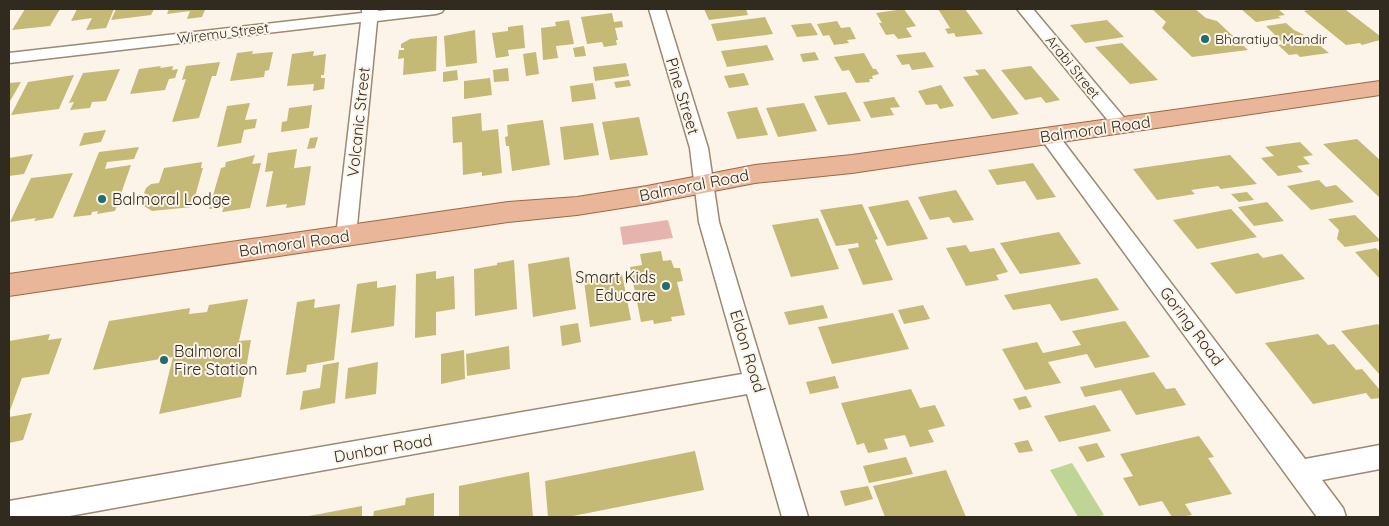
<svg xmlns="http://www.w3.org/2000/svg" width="1389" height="526" viewBox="0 0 1389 526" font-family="Quicksand,sans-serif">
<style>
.green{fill:#e5b4af}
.water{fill:#bfd595}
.building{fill:#c5b976}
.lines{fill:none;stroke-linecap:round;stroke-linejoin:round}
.street-casing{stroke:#9c8970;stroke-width:3}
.primary-casing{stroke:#9f6542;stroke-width:2}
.street{fill:#fff;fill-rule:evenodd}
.primary{fill:#e9b699;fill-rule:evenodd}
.poi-dot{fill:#206c6f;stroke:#fcf4e9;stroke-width:2}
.labels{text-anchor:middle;stroke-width:4;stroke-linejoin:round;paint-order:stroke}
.far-street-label{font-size:14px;fill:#312a1f;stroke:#fcf4e9}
.far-poi-label{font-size:14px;fill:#312a1f;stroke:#fcf4e9;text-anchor:start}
.street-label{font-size:16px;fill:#312a1f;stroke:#fcf4e9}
.poi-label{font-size:16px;fill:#312a1f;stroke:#fcf4e9;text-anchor:start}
</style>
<rect width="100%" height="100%" fill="#fcf4e9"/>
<path class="green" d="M 668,220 L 673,238 L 623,245 L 620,227 Z"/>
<path class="water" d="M 1072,463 L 1104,515 L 1097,517 L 1078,517 L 1050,470 Z"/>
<path class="building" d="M 25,9 L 60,9 L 50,26 L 12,30 Z
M 77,9 L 114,9 L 106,28 L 86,30 L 92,18 L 71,21 Z
M 116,9 L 154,9 L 151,15 L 111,20 Z
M 169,9 L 204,9 L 205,10 L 202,17 L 187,19 L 190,11 L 167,14 Z
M 704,9 L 746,9 L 748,15 L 709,20 Z
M 904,9 L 916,26 L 906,28 L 912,37 L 898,39 L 894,34 L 886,35 L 879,23 L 882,23 L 876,13 Z
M 938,9 L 965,9 L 983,34 L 956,37 L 954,33 L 948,34 L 945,29 L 950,28 Z
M 1152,9 L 1195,9 L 1206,18 L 1217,21 L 1248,50 L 1192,57 L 1162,28 L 1166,22 Z
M 1241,9 L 1278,9 L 1285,15 L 1278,16 L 1281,18 L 1256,22 Z
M 1312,9 L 1349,9 L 1346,10 L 1380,36 L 1380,40 L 1362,45 L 1360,43 L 1346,45 L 1304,11 Z
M 612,13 L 614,22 L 622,21 L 623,27 L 615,28 L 618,40 L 616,40 L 617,45 L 604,47 L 602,42 L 587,44 L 581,17 Z
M 765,17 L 773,34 L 717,41 L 711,24 Z
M 569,20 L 574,44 L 556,46 L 558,58 L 543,60 L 541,28 L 556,26 L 555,22 Z
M 1107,20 L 1124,37 L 1085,43 L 1070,25 Z
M 837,21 L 841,28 L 850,27 L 856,39 L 847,40 L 849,43 L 834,45 L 829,35 L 823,36 L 817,24 Z
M 811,23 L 818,35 L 797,37 L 791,25 Z
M 1286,23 L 1294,30 L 1311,38 L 1329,53 L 1300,57 L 1297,54 L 1289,55 L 1278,45 L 1284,44 L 1266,26 Z
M 523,25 L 525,48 L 508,50 L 509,56 L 496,58 L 492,33 L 508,31 L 508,27 Z
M 475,30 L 477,63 L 446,67 L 444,36 Z
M 437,36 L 436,71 L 403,75 L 404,58 L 398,59 L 399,50 L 404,50 L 404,48 L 401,48 L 401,44 L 410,39 Z
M 1122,43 L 1158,80 L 1130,84 L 1095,47 Z
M 767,45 L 774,60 L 727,67 L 721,51 Z
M 584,46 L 586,56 L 575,57 L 573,48 Z
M 253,51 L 252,54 L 273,52 L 269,70 L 265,71 L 264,77 L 230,81 L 237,53 Z
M 314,51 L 313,56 L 326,54 L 324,75 L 321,75 L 321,78 L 325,78 L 324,89 L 313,91 L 314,84 L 287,86 L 292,54 Z
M 536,52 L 539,74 L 526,76 L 523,54 Z
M 815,52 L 819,60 L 803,62 L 800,54 Z
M 925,52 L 934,67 L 912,70 L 909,64 L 902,65 L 896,55 Z
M 864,53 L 873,69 L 876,69 L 879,74 L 872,76 L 873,79 L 869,79 L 870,82 L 856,83 L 849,70 L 842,71 L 834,57 Z
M 220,62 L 216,76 L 212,76 L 199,118 L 172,122 L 186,79 L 182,80 L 186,66 Z
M 626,63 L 629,76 L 595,81 L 593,67 Z
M 161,66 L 160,68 L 173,66 L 172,70 L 178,69 L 175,78 L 169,79 L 165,90 L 130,94 L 139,69 Z
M 1031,66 L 1060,100 L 1046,103 L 1041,97 L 1025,100 L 1001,70 Z
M 508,68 L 509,81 L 494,82 L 493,70 Z
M 120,69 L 106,101 L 92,102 L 90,108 L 70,110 L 74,102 L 69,103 L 83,73 Z
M 985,69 L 1019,114 L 992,119 L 963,77 L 979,75 L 975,70 Z
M 457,70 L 458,80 L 443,82 L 443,72 Z
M 744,73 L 749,85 L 729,88 L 724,76 Z
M 74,75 L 59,109 L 11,115 L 28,82 Z
M 490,78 L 492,95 L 464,99 L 464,81 Z
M 629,80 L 631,86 L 616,88 L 614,82 Z
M 21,82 L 9,103 L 9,83 Z
M 593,83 L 596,99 L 572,102 L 570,86 Z
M 941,85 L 954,106 L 940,109 L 937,104 L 926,105 L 918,91 Z
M 846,92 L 861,121 L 828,125 L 814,96 Z
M 894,97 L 900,107 L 890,108 L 894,115 L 871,118 L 863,102 Z
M 250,103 L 245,120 L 257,119 L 255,128 L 244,130 L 241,143 L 217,147 L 227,106 Z
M 804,103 L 817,131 L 778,137 L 766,108 Z
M 312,105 L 309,128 L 281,132 L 282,122 L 287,121 L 289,108 Z
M 757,107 L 768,135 L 737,139 L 727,112 Z
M 481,113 L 482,131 L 498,129 L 502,173 L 482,176 L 482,172 L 463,175 L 462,142 L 453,143 L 452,117 Z
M 639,117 L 648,155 L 610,160 L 602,122 Z
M 543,120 L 550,165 L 512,171 L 509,146 L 506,146 L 505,137 L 508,136 L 507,125 Z
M 593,123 L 599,155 L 564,160 L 560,127 Z
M 106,130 L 101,142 L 79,146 L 84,133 Z
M 318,137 L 315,148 L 307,149 L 310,138 Z
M 1357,139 L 1380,160 L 1380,198 L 1323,144 Z
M 1300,142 L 1313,155 L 1303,157 L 1310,164 L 1297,166 L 1303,172 L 1278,176 L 1261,158 L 1274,156 L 1265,147 Z
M 139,147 L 134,159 L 107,162 L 105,169 L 131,165 L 115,211 L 97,214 L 98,211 L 92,212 L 91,215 L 73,217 L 99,152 Z
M 297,149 L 294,168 L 287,169 L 311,166 L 305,205 L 286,208 L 287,204 L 266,207 L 273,171 L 265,172 L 268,153 Z
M 33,154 L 24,174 L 9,176 L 9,158 Z
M 255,155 L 252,164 L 261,163 L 250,208 L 222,212 L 224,207 L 209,209 L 221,168 L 225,167 L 226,162 Z
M 1230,155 L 1257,184 L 1221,189 L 1218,186 L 1191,190 L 1195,194 L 1157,200 L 1133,169 Z
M 202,162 L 201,168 L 203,168 L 192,207 L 152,211 L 144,206 L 148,195 L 144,193 L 146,188 L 151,184 L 159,183 L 164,168 Z
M 1033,163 L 1056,197 L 1037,200 L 1025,181 L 997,185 L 988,170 Z
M 73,173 L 53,218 L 34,221 L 36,218 L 10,222 L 31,178 Z
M 1319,180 L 1326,187 L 1336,185 L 1354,202 L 1311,210 L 1287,186 Z
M 956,190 L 974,220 L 953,223 L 949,217 L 930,220 L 918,197 Z
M 1247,192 L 1254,200 L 1239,202 L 1231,194 Z
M 908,200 L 928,239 L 887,246 L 868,207 Z
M 1267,202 L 1284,221 L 1254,226 L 1238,207 Z
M 862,204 L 878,239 L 875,240 L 893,280 L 863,285 L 848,249 L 859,247 L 858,243 L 836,246 L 820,210 Z
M 1231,209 L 1257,237 L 1197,249 L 1173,220 Z
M 1355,215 L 1380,240 L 1380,241 L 1345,247 L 1337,239 L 1339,230 L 1328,219 Z
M 818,218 L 839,269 L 791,277 L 772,225 Z
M 1059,232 L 1081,264 L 1020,274 L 1000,243 Z
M 966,245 L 970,252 L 994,248 L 1008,272 L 996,275 L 999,280 L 966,286 L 946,248 Z
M 1376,248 L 1380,252 L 1380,279 L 1355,252 Z
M 661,251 L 663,261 L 671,260 L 674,268 L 680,268 L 683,281 L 677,282 L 685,315 L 671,317 L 672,321 L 654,324 L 653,320 L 641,322 L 630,267 L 642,265 L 640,254 Z
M 1258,253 L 1263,258 L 1282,254 L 1305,279 L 1236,294 L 1210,263 Z
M 569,257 L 576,309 L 533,317 L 528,264 Z
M 514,260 L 517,309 L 475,316 L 474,269 L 497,265 L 497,263 Z
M 436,271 L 436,279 L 454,276 L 455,309 L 436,312 L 436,335 L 415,338 L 416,274 Z
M 622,274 L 631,320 L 590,327 L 584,281 Z
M 1097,278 L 1119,310 L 1061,321 L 1050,304 L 1013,310 L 1004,295 Z
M 377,281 L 377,288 L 396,285 L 394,326 L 351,333 L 357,284 Z
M 248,299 L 239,341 L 251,340 L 241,397 L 159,414 L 173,357 L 93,370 L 109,321 L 190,308 L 189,314 L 207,312 L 209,305 Z
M 315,299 L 314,308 L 340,304 L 334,360 L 307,365 L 306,372 L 286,375 L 297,302 Z
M 823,305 L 828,318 L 789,325 L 784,312 Z
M 923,305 L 930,319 L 904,324 L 898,310 Z
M 893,313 L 909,349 L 832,364 L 818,327 Z
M 1125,321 L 1150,357 L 1095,368 L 1087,354 L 1048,362 L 1061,383 L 1025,390 L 1002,349 L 1037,342 L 1043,353 L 1081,345 L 1072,331 Z
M 578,323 L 581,342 L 562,346 L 560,326 Z
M 1378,324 L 1380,327 L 1380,375 L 1341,331 Z
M 50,334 L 48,340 L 62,338 L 49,374 L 22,378 L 9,413 L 9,341 Z
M 1318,334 L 1328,345 L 1334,344 L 1356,370 L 1362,369 L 1380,390 L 1380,398 L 1371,399 L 1366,393 L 1313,404 L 1265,343 Z
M 509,346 L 510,369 L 467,376 L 466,354 Z
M 464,350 L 465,379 L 441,384 L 441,354 Z
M 339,362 L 335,403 L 300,410 L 303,391 L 320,388 L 323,365 Z
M 378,362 L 376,394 L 345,399 L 348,368 Z
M 1154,372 L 1166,389 L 1175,388 L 1186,405 L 1136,415 L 1121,390 L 1085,397 L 1080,387 Z
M 835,376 L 839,388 L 810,394 L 806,382 Z
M 911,389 L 920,408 L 935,405 L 945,426 L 928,430 L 934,442 L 910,447 L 905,435 L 884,439 L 888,449 L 868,453 L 864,443 L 857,445 L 841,403 Z
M 1026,396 L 1032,407 L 1019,410 L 1013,399 Z
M 1095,405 L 1111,431 L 1059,442 L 1044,416 Z
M 32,413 L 23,440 L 9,443 L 9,417 Z
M 1199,436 L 1214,457 L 1208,458 L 1232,494 L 1185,504 L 1192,515 L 1181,517 L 1172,517 L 1162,501 L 1139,506 L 1123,478 L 1133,476 L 1120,454 Z
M 1028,440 L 1033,451 L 1019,453 L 1014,443 Z
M 1097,443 L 1105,457 L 1087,462 L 1078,447 Z
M 695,451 L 704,490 L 568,517 L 548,517 L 545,481 Z
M 906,457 L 913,474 L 869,483 L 863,466 Z
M 946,470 L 966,517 L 885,517 L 873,486 Z
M 529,472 L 533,517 L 459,517 L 459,486 Z
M 868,486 L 873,499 L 845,506 L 840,491 Z
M 434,493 L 434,517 L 373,517 L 374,511 L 405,505 L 406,498 Z
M 362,506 L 362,517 L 309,517 L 309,516 Z"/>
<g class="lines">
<g class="street-casing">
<path id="street" d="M 362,9 L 378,9 L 378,11 L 397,9 L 444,9 L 442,12 L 436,14 L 377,21 L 356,236 L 353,242 L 346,244 L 339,242 L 336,236 L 361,22 L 9,63 L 9,53 L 362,13 Z
M 649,9 L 665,9 L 708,148 L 719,222 L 808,517 L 782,517 L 747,394 L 64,517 L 9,517 L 9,501 L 742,374 L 699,222 L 690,148 Z
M 1017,9 L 1033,9 L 1127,121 L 1130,125 L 1127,129 L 1121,131 L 1115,129 Z
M 1049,130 L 1056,132 L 1305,459 L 1380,445 L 1380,469 L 1322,480 L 1343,508 L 1346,517 L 1317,517 L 1042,140 L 1040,136 L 1042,132 Z"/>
</g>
<g class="primary-casing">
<path id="primary" d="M 1380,81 L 1380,95 L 852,173 L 755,183 L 647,204 L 577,215 L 508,222 L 9,296 L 9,274 L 508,202 L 577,197 L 647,186 L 755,165 L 852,155 Z"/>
</g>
<use href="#street" class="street"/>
<use href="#primary" class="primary"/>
</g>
<g class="poi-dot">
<circle cx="1205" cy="39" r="5"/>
<circle cx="102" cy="199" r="5"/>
<circle cx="666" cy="286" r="5"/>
<circle cx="164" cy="360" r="5"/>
</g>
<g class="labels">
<g class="far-street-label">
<text transform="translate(223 33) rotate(-7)" y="5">Wiremu Street</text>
<text transform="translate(1073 67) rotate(51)" y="5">Arabi Street</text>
</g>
<g class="far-poi-label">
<text x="1215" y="44">Bharatiya Mandir</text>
</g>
<g class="street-label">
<text transform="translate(683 96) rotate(73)" y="6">Pine Street</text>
<text transform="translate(358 122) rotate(-84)" y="6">Volcanic Street</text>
<text transform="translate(1095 129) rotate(-8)" y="6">Balmoral Road</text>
<text transform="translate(694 185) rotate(-11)" y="6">Balmoral Road</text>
<text transform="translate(294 243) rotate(-8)" y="6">Balmoral Road</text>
<text transform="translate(1192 326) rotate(53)" y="6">Goring Road</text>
<text transform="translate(748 351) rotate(73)" y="6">Eldon Road</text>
<text transform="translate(383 448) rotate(-10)" y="6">Dunbar Road</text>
</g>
<g class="poi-label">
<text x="112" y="205">Balmoral Lodge</text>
<text x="656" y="283" text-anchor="end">Smart Kids<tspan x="656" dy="18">Educare</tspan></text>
<text x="174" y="357">Balmoral<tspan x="174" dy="18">Fire Station</tspan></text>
</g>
</g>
<rect width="1389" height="526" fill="none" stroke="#312a1f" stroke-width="20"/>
</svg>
